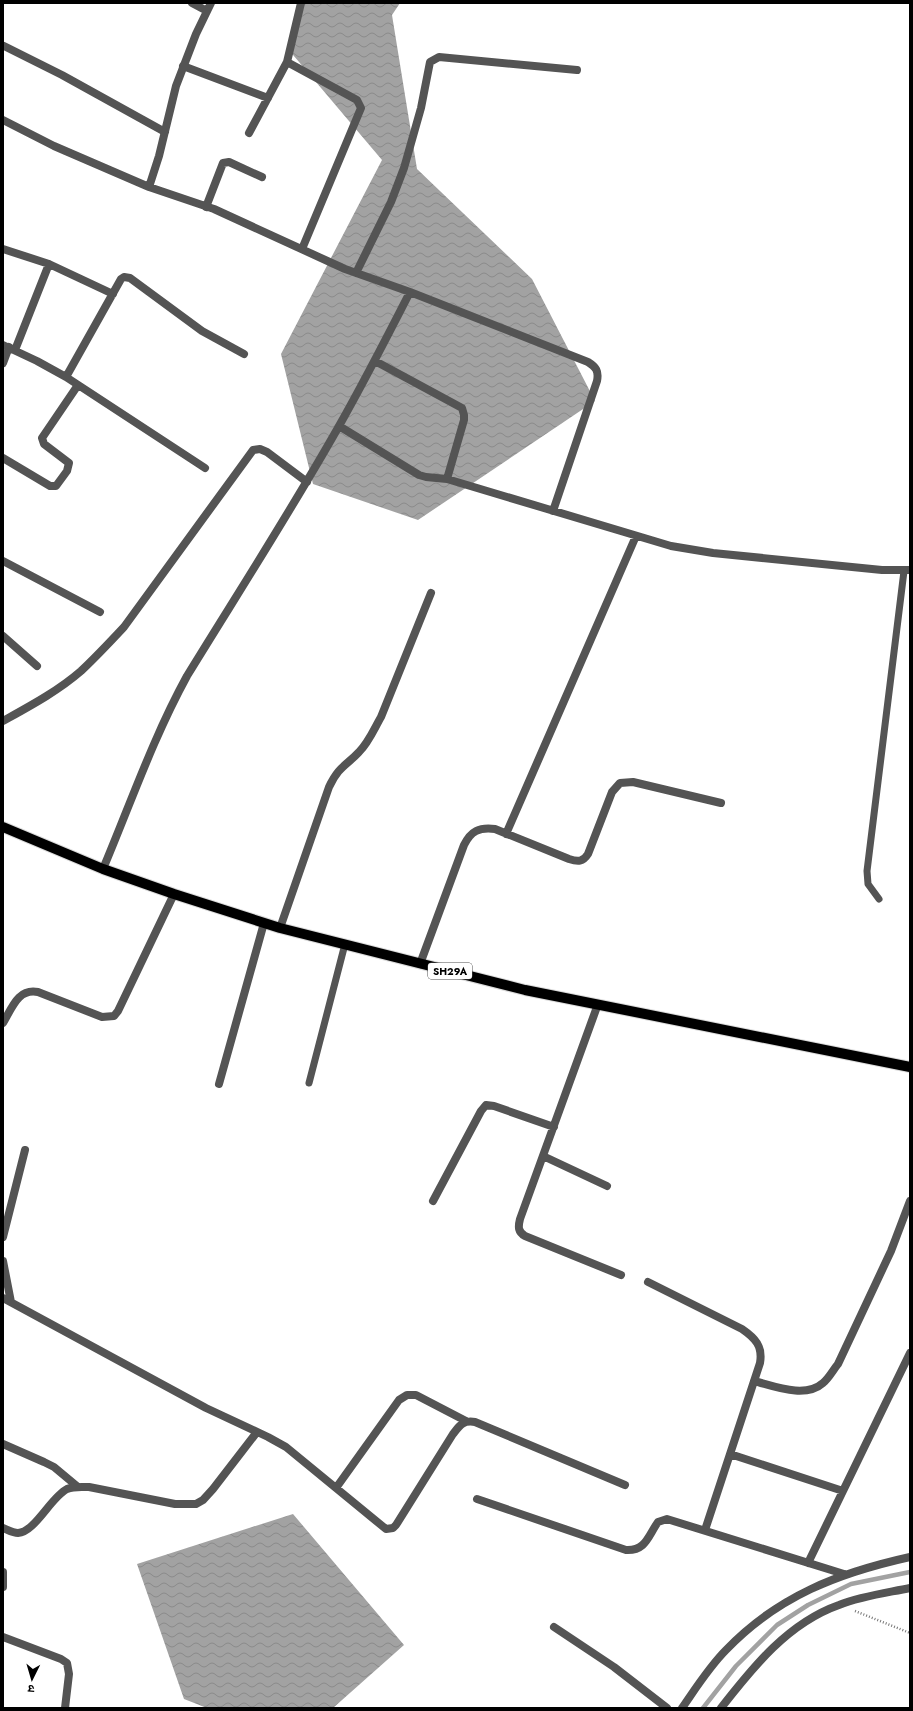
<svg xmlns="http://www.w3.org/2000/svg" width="913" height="1711" viewBox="0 0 913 1711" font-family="Jost,'Noto Sans Devanagari',sans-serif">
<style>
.water{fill:url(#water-waves)}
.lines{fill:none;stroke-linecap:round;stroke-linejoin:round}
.stream{stroke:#a2a2a2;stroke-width:4.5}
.primary-casing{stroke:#dbdbdb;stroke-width:12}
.path{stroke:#767676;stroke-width:2.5;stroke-dasharray:1 2;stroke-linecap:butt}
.service{stroke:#545454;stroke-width:7}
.minor{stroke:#545454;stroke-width:8}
.primary{stroke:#000;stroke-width:10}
.labels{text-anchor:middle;stroke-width:3;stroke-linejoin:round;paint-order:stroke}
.shield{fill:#fff;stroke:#4c4c4c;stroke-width:1}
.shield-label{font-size:10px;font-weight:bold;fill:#000}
</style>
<defs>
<pattern id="water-waves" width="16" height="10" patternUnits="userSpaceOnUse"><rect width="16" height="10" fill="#a2a2a2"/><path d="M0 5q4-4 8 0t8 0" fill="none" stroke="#8a8a8a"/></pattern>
</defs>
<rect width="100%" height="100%" fill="#fff"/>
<path class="water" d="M 301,3 L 400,3 L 392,15 L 417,169 L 532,279 L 595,401 L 418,520 L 313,484 L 281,354 L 382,160 L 288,49 Z
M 293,1514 L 404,1645 L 333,1708 L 207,1708 L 184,1699 L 137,1564 Z"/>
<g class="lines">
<path class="stream" d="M 703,1708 L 736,1666 L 777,1625 L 808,1605 L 851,1584 L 910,1572"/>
<g class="primary-casing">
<path id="primary" d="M 3,827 L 103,869 L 174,894 L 280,928 L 525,990 L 910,1067"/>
</g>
<path class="path" d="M 855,1611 L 910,1633"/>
<path class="service" d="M 879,899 L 868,884 L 867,871 L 904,571
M 309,1083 L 345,944"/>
<path class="minor" d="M 192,3 L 207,11
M 4,46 L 62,75 L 165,132
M 287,62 L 357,100 L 361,108 L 302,249
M 183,66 L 268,98
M 3,120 L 54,146 L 149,187 L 214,209 L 345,269 L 410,292 L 588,362 C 596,367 599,371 597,381 L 553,511
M 249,133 L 287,62 L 301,3
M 149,187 L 159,156 L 176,86 L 196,34 L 211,3
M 206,207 L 223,163 L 229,162 L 262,177
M 3,249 L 49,264 L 113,294
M 356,273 L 391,202 L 404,168 L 421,108 L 430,62 L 439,57 L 577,70
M 3,345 L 37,361 L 66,377 L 205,468
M 15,350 L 49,264
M 375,361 L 462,408 L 464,415 L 464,420 L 447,479
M 3,363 L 9,347
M 66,377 L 121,279 L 124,277 L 130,278 L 202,331 L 244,354
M 339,426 L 419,475 L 426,477 L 447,479 L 671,546 L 713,553 L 882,570 L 910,570
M 3,458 L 50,486 L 56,486 L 67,471 L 69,463 L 44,444 L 42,438 L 78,385
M 3,561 L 100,612
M 3,636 L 37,666
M 3,721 C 30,706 58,691 81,671 C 96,657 110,642 124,627 L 253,450 L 260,449 L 267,452 L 307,482
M 506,834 L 636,536
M 103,869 C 130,805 153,738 187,676 C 238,593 291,511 339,426 C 364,382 387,337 410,292
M 280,928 L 329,787 C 339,766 346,766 359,752 C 369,742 374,729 381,717 L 431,593
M 420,964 L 464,845 C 471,831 479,827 495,829 L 569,859 C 578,862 583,862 588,854 L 612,792 L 620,783 L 633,782 L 721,803
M 598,1004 L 520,1219 C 518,1227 518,1232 525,1236 L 621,1275
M 3,1023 C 12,1008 18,988 38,992 L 102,1017 L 114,1016 L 118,1011 L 174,894
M 219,1084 L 264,923
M 543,1156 L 607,1186
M 433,1201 L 481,1111 L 486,1105 L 494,1106 L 554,1127
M 3,1237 L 25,1150
M 3,1261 L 11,1302
M 648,1282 L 742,1329 C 755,1338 763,1346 760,1363 L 705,1530
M 3,1298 L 206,1408 L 268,1437 L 286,1447 L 386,1529 L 393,1528 L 396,1525 L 453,1434 C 460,1425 463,1420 475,1422 L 625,1485
M 754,1381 C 774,1386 805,1399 823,1383 C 829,1378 833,1370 838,1364 L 891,1251 L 910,1201
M 3,1444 L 44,1462 L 54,1467 L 78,1487
M 730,1454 L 843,1491
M 336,1488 L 399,1400 L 407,1395 L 416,1395 L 466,1421
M 477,1499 L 626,1550 C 646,1551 648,1536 658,1522 L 667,1519 L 844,1574
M 3,1528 C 8,1530 13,1533 18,1533 C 35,1532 51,1497 67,1489 C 74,1486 81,1487 89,1487 L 175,1504 L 196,1504 L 203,1500 L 213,1489 L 257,1432
M 808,1563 L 910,1353
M 3,1572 L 3,1587
M 554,1627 L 614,1667 L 667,1708
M 3,1637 L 61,1659 L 67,1663 L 69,1674 L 65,1708
M 682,1708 C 696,1688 709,1667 726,1650 C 778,1596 838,1573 910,1557
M 721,1708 C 753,1667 788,1623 839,1605 C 862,1596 886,1593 910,1588"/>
<use href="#primary" class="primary"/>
</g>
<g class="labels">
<rect class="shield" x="428" y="963" width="44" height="16" rx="3"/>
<g class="shield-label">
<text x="450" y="975">SH29A</text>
</g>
</g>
<rect width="913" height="1711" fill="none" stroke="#000000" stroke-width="8"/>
<g transform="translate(32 1679) rotate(185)" stroke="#ffffff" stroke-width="3" paint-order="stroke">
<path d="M0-3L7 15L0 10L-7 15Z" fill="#000000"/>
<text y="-6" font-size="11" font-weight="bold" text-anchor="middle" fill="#000000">उ</text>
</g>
</svg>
